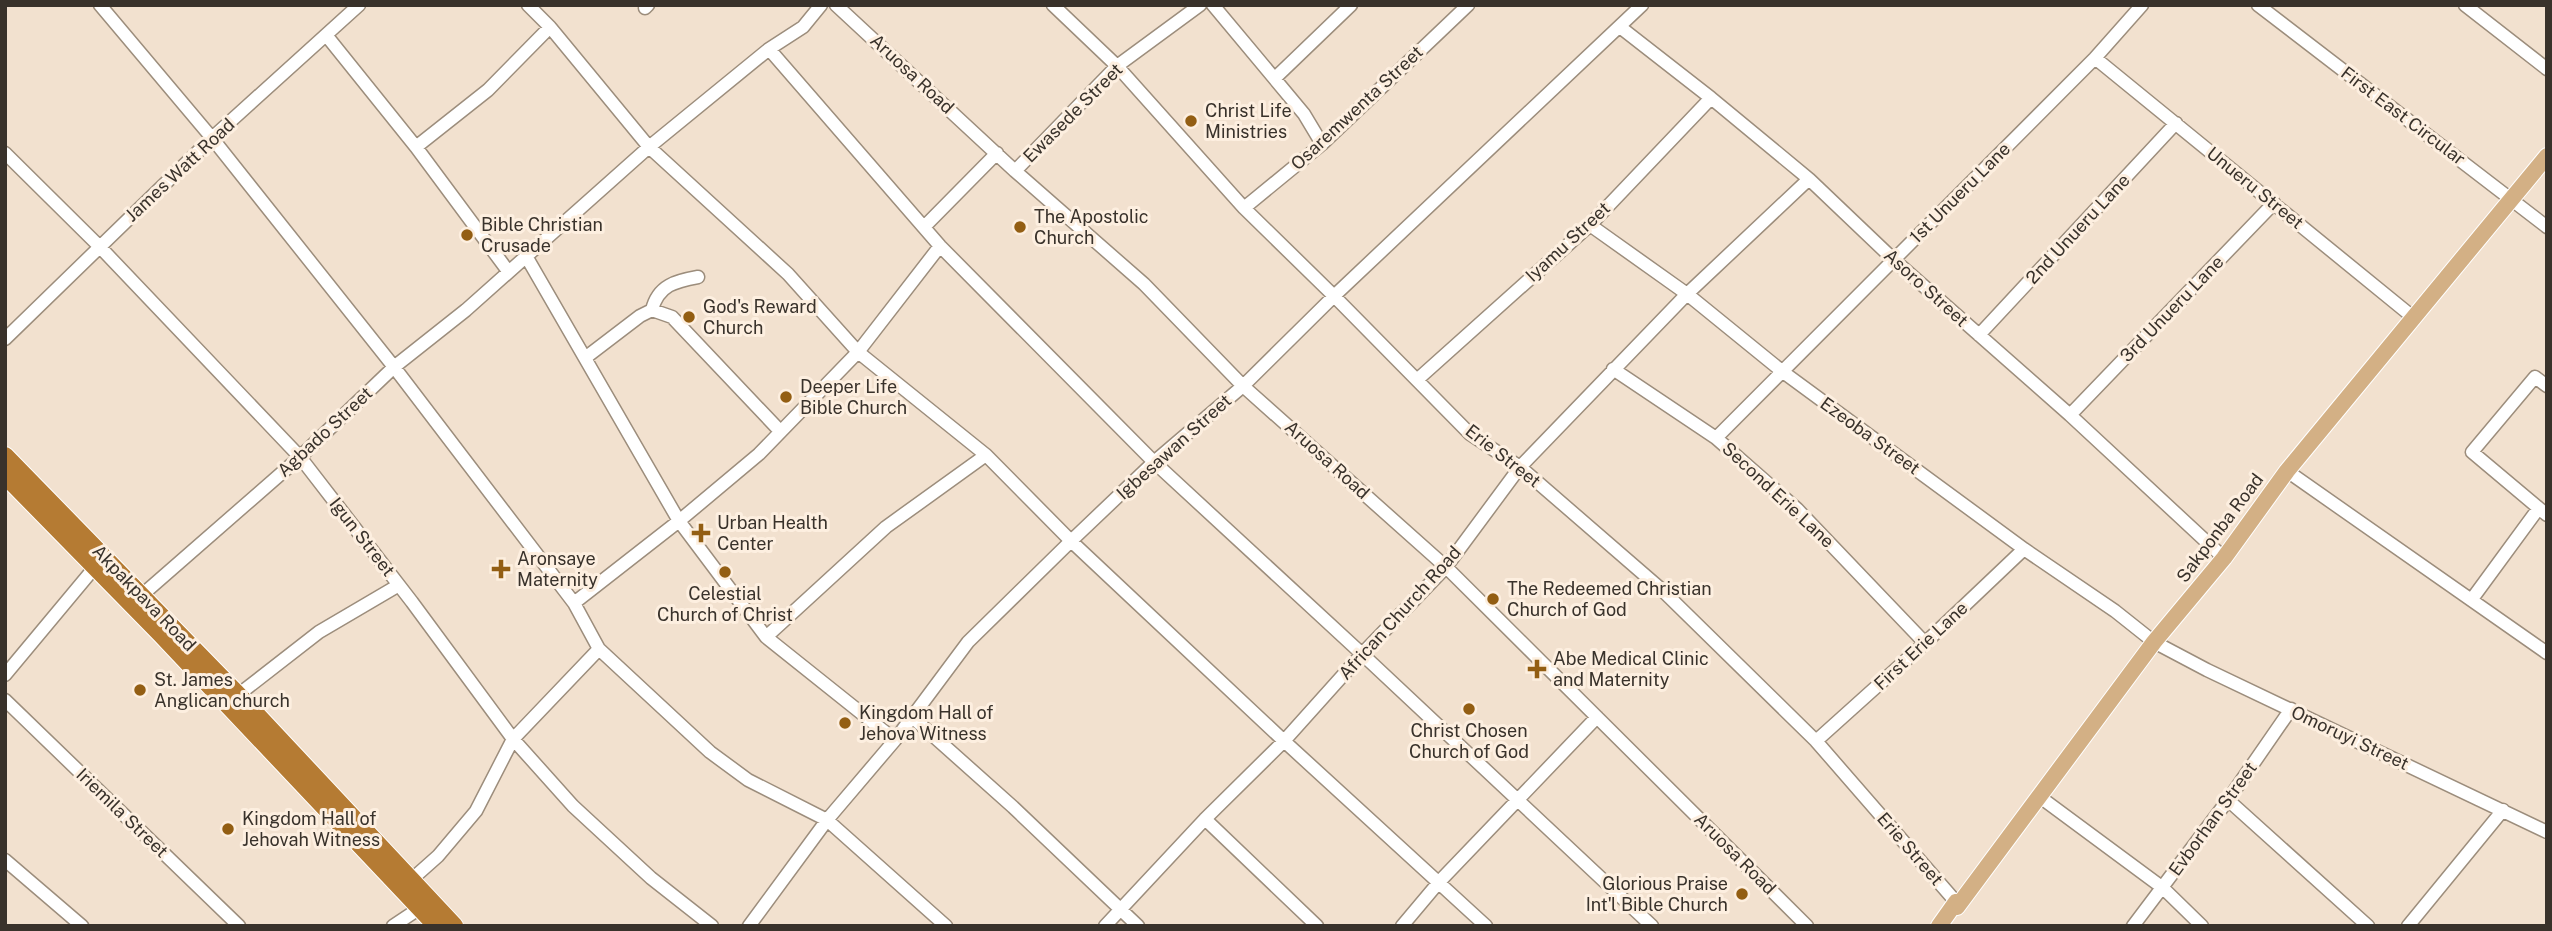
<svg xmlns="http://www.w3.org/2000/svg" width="2552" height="931" viewBox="0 0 2552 931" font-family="'Public Sans',sans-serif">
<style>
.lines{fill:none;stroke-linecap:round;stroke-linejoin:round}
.minor-casing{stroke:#9c8d7c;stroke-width:15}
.major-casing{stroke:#fff;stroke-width:18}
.highway-casing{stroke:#fff;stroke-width:20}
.minor{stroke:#fff;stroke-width:12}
.major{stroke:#d3b085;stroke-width:16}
.highway{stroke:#b57b33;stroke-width:18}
.poi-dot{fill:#935e13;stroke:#fdefe0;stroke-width:2.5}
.labels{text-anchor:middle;stroke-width:6;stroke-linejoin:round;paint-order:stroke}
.street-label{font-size:18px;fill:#39322b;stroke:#fdefe0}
.poi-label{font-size:18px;fill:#39322b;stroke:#fdefe0;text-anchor:start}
</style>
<rect width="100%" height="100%" fill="#f2e1cf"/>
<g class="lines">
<g class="minor-casing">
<path id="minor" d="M 100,5 L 212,138 L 394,367 L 574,603 L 599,649 L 710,752 L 748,780 L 827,820 L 946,926
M 528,5 L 550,27 L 649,147 L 788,274 L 858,352 L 986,455 L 1071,541 L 1284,741 L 1486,926
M 836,5 L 1015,171 L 1144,284 L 1243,386 L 1446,567 L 1807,926
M 1053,5 L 1117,66 L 1244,208 L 1334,296 L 1470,434 L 1520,467 L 1662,590 L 1816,741 L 1956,902
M 1213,5 L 1304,114 L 1322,144
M 2258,5 L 2547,227
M 2465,5 L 2547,69
M 645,8 L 648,5
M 1620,27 L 1711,98 L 1809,179 L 1893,259 L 2070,415 L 2224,558
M 326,35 L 416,147 L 508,271
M 769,49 L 940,246 L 1154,462 L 1362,654 L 1652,926
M 2095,58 L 2414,318
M 1275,78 L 1351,5
M 416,147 L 488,90 L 550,27
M 5,153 L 99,246 L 300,457 L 412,602 L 513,739 L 573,806 L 651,878 L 712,926
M 1015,171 L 1117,66 L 1200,5
M 1244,208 L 1322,144 L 1468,5
M 1590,225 L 1687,294 L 1783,372 L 2024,549 L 2115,611 L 2154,642 L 2207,670 L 2547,832
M 924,227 L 997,153
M 526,256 L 679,521 L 766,637 L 895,740
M 652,310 C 658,285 676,281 698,277
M 1979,335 L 2176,123
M 5,339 L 212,138 L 359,5
M 585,358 L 640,316 L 652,310 L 672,317 L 780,431
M 1613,369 L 1716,438 L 1797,509 L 1925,643
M 1418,379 L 1590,225 L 1711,98
M 2547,386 L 2535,377 L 2472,452 L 2547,515
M 2070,415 L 2274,203
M 1716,438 L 2095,58 L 2142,5
M 2287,471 L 2547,653
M 142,595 L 300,457 L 394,367 L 466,310 L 649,147 L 769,49 L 803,27 L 821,5
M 2472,599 L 2538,509
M 574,603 L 679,521 L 759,454 L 858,352 L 940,246
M 766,637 L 886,527 L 986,455
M 5,675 L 95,567
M 238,695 L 319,632 L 399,585
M 5,700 L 239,926
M 911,716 L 1013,807 L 1138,926
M 1816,741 L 1925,643 L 2024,549
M 2040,797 L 2163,888 L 2202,926
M 2228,800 L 2368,926
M 1205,819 L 1317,926
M 5,860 L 82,926
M 411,880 L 438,856 L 476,811 L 513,739 L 599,649
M 393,926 L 420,908
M 749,926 L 827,820 L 895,740 L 968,642 L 1071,541 L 1154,462 L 1243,386 L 1334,296 L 1642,5
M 1105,926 L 1205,819 L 1284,741 L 1362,654 L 1446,567 L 1520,467 L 1687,294 L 1809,179
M 1402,926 L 1439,882 L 1597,717
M 2133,926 L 2228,800 L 2291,709
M 2408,926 L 2503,810"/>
</g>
<g class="major-casing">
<path id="major" d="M 1939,926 L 1956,902 L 1957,907 L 2154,642 L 2224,558 L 2287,471 L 2547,156"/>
</g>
<g class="highway-casing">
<path id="highway" d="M 5,456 L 238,695 L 454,926
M 5,475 L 160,633 L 437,926"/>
</g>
<use href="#minor" class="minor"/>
<use href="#major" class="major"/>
<use href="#highway" class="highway"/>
</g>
<g class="poi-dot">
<circle cx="1191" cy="121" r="7"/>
<circle cx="1020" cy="227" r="7"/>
<circle cx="467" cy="235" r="7"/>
<circle cx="689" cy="317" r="7"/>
<circle cx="786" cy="397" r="7"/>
<path d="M697.5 522.5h7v7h7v7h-7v7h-7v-7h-7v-7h7z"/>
<path d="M497.5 558.5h7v7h7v7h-7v7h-7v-7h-7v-7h7z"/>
<circle cx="725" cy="572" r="7"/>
<circle cx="1493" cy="599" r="7"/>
<path d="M1533.5 658.5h7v7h7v7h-7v7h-7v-7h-7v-7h7z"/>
<circle cx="140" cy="690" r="7"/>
<circle cx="1469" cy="709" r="7"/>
<circle cx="845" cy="723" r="7"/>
<circle cx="228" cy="829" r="7"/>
<circle cx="1742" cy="894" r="7"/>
</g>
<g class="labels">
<g class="street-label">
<text transform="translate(912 74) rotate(43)" y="6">Aruosa Road</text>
<text transform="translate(1357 108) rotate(-43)" y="6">Osaremwenta Street</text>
<text transform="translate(1073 113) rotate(-45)" y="6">Ewasede Street</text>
<text transform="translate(2403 116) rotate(37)" y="6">First East Circular</text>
<text transform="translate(180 170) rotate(-43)" y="6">James Watt Road</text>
<text transform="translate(2255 188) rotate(39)" y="6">Unueru Street</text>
<text transform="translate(1960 193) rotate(-45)" y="6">1st Unueru Lane</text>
<text transform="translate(2078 229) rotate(-47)" y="6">2nd Unueru Lane</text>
<text transform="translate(1568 242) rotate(-43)" y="6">Iyamu Street</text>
<text transform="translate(1926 288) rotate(42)" y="6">Asoro Street</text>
<text transform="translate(2172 309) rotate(-46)" y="6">3rd Unueru Lane</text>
<text transform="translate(325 432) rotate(-43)" y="6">Agbado Street</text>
<text transform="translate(1870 436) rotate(36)" y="6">Ezeoba Street</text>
<text transform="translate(1174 447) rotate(-42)" y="6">Igbesawan Street</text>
<text transform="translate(1503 456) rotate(38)" y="6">Erie Street</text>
<text transform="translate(1327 460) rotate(42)" y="6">Aruosa Road</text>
<text transform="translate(1778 495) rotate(43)" y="6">Second Erie Lane</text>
<text transform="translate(2220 528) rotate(-53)" y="6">Sakponba Road</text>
<text transform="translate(362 537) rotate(52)" y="6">Igun Street</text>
<text transform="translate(144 598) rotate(46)" y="6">Akpakpava Road</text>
<text transform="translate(1400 613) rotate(-48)" y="6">African Church Road</text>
<text transform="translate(1921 646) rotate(-43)" y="6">First Erie Lane</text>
<text transform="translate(2350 738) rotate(25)" y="6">Omoruyi Street</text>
<text transform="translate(122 813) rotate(44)" y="6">Iriemila Street</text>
<text transform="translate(2213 819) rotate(-54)" y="6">Evborhan Street</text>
<text transform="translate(1910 849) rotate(49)" y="6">Erie Street</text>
<text transform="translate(1735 854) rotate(45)" y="6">Aruosa Road</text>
</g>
<g class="poi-label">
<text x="1205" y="117">Christ Life<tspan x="1205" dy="21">Ministries</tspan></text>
<text x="1034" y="223">The Apostolic<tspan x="1034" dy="21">Church</tspan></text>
<text x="481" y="231">Bible Christian<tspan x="481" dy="21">Crusade</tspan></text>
<text x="703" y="313">God's Reward<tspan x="703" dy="21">Church</tspan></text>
<text x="800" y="393">Deeper Life<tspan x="800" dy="21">Bible Church</tspan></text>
<text x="717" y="529">Urban Health<tspan x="717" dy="21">Center</tspan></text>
<text x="517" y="565">Aronsaye<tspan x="517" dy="21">Maternity</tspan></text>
<text x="1507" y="595">The Redeemed Christian<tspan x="1507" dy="21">Church of God</tspan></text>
<text x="725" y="600" text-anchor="middle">Celestial<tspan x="725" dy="21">Church of Christ</tspan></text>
<text x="1553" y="665">Abe Medical Clinic<tspan x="1553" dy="21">and Maternity</tspan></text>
<text x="154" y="686">St. James<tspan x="154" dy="21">Anglican church</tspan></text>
<text x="859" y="719">Kingdom Hall of<tspan x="859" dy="21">Jehova Witness</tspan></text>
<text x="1469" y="737" text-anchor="middle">Christ Chosen<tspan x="1469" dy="21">Church of God</tspan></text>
<text x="242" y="825">Kingdom Hall of<tspan x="242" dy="21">Jehovah Witness</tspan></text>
<text x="1728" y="890" text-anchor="end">Glorious Praise<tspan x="1728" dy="21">Int'l Bible Church</tspan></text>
</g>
</g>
<rect width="2552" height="931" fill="none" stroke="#39322b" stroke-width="14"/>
</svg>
